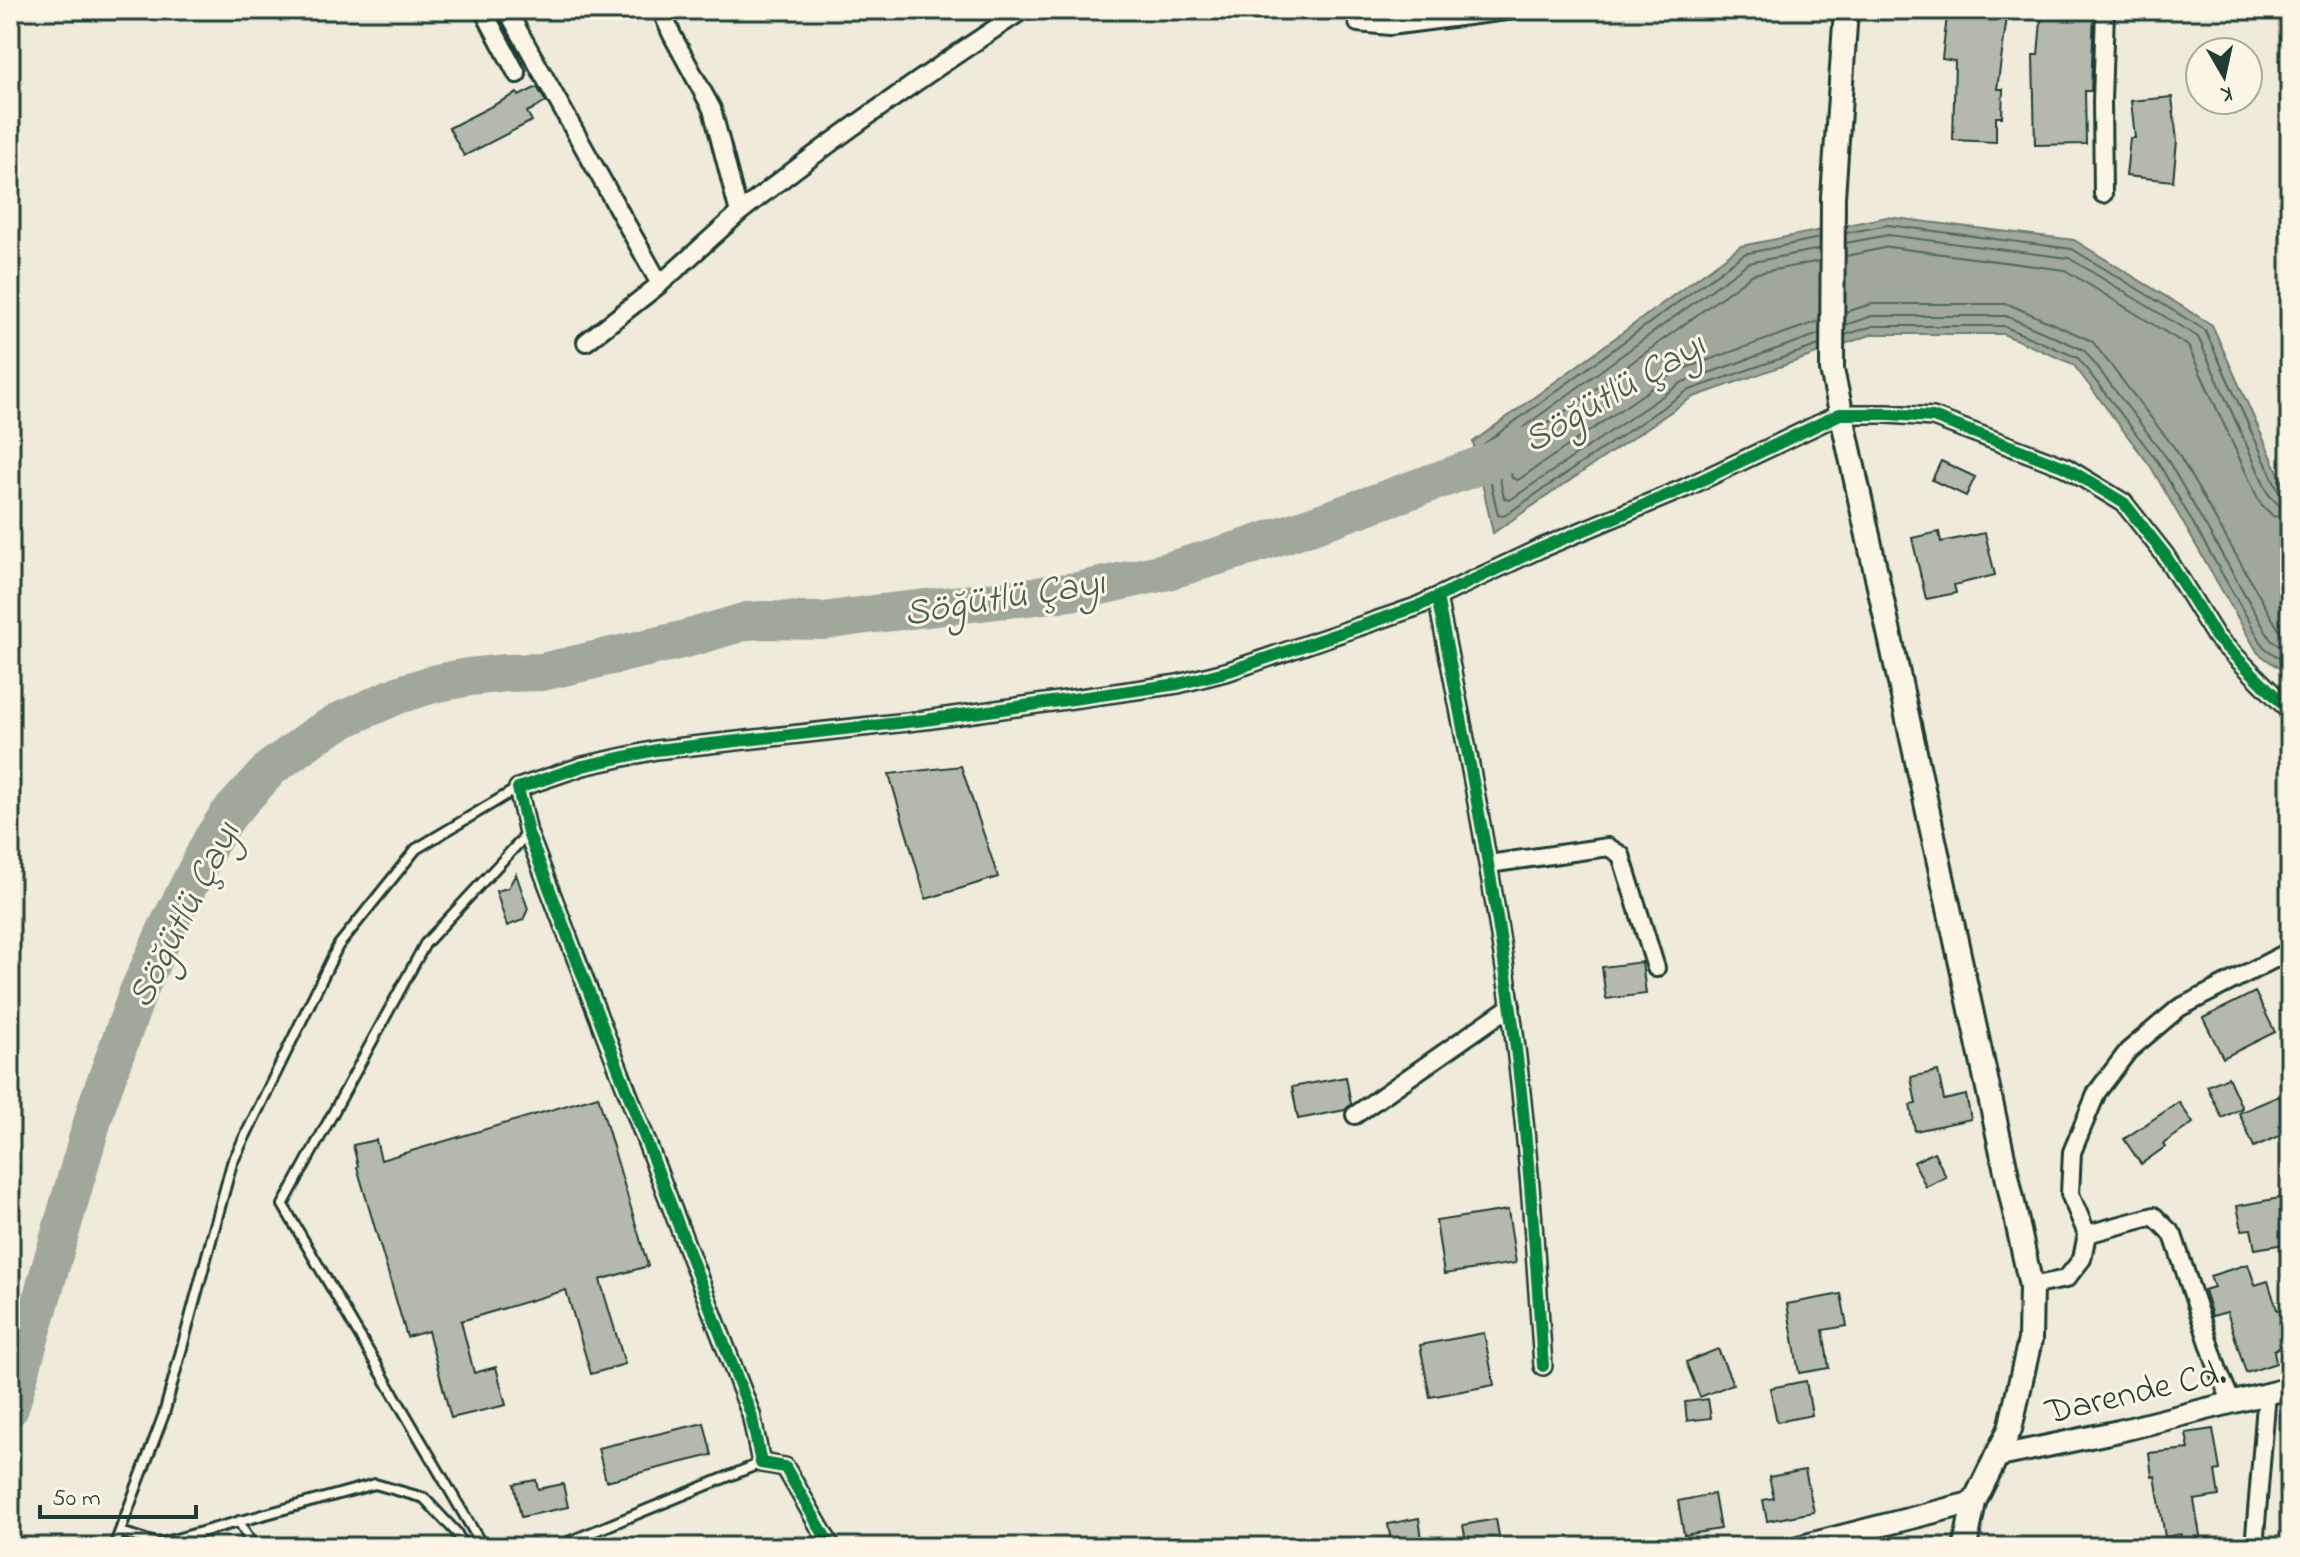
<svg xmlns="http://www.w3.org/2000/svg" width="2300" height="1557" viewBox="0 0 2300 1557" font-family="'Indie Flower',sans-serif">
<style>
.water{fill:#9fa89a;stroke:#6c7d71;stroke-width:2}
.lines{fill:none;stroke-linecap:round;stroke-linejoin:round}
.shore{stroke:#52685d;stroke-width:2}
.river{stroke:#9fa89a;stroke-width:38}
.building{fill:#b5b9ad;stroke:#1f3d34;stroke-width:2}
.service-casing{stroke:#1f3d34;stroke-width:14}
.minor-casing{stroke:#1f3d34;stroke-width:22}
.tertiary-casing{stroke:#1f3d34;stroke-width:26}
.secondary-casing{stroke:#1f3d34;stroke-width:28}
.service{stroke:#fcf5e5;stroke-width:8}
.minor{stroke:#fcf5e5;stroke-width:16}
.tertiary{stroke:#fcf5e5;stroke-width:20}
.secondary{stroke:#fcf5e5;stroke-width:22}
.cycleway-casing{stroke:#fcf5e5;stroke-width:17}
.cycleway{stroke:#00873e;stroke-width:12}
.labels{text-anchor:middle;stroke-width:6;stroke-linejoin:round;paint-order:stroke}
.street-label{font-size:36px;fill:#1f3d34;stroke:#fcf5e5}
.water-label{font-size:38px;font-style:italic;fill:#455d53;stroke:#fcf5e5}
</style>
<rect width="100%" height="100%" fill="#efeada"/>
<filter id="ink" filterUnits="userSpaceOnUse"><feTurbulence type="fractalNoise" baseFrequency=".0125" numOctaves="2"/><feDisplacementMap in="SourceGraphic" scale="16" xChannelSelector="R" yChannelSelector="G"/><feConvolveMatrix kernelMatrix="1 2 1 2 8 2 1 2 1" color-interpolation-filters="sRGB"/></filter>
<g filter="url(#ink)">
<path class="water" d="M 1887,217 L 2074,240 L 2212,325 L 2285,487 L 2290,492 L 2290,676 L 2258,653 L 2151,467 L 2073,364 L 2003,334 L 1873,334 L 1691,398 L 1493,533 L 1473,442 L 1741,246 Z"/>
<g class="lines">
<path class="shore" d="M 1846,233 L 1888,225 L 2072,249 L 2205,330 L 2278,490 L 2283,496 L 2290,497
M 1846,243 L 1888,235 L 2069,258 L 2198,337 L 2269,495 L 2279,505 L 2290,507
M 1846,256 L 1889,247 L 2065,270 L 2188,346 L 2260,503 L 2273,516 L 2290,519
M 1845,312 L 1872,304 L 2008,304 L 2092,341 L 2176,450 L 2280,632 L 2290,639
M 1819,321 L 1677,371 L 1518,480 L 1512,478 L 1507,457 L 1508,453 L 1753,274 L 1820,261
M 1845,325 L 1872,316 L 2006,316 L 2084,350 L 2166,457 L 2271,640 L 2290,654
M 1819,334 L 1683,382 L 1510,500 L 1504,498 L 1494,452 L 1495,448 L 1748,263 L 1820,249
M 1845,335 L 1873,326 L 2003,326 L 2078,358 L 2158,462 L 2264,647 L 2290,666
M 1819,345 L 1687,391 L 1504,516 L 1498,515 L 1483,448 L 1484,444 L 1744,254 L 1820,238"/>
<path class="river" d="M 10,1408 L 98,1102 L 138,992 L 166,930 L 211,841 L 228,815 L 271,768 L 316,735 L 340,721 L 398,695 L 433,684 L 469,677 L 506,673 L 542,672 L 686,639 L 747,621 L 763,620 L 824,621 L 874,614 L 1078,591 L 1164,572 L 1245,548 L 1333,518 L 1487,463 L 1527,446"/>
</g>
<path class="building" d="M 1955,10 L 2008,10 L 1997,89 L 2003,89 L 2002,117 L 1996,117 L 1996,142 L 1953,140 L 1955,61 L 1942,59 L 1947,16 L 1954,17 Z
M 2042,10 L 2094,10 L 2091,91 L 2085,91 L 2086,144 L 2035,145 L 2033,55 L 2038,55 Z
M 537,87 L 546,102 L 527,112 L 532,121 L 464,156 L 449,128 L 517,93 L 519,96 Z
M 2172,97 L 2177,141 L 2173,181 L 2126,176 L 2130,138 L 2135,138 L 2131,101 Z
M 1941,461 L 1975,477 L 1966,496 L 1932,480 Z
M 1939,532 L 1941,542 L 1985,533 L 1995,575 L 1954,585 L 1956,593 L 1926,599 L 1912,538 Z
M 961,766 L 998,877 L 926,899 L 889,774 Z
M 516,874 L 528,909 L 523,920 L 507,926 L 496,891 L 508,888 Z
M 1642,962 L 1646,994 L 1606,999 L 1602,967 Z
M 2255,992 L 2275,1032 L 2223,1058 L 2203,1018 Z
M 1938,1071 L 1944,1100 L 1966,1095 L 1971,1119 L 1915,1131 L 1910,1105 L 1916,1104 L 1911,1077 Z
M 1346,1077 L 1351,1104 L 1345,1110 L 1298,1119 L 1292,1087 Z
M 2228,1077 L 2242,1108 L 2222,1118 L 2207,1086 Z
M 598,1096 L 648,1266 L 600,1280 L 625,1364 L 591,1374 L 566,1290 L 461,1321 L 474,1373 L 496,1367 L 506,1405 L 451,1418 L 428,1331 L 407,1337 L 357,1167 L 358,1166 L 353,1145 L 376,1140 L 381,1160 Z
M 2279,1096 L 2290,1120 L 2290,1131 L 2254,1147 L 2239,1113 Z
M 2179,1102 L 2193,1123 L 2163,1144 L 2165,1147 L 2141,1164 L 2124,1139 Z
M 1934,1152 L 1946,1177 L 1926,1187 L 1914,1162 Z
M 2290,1196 L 2290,1243 L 2255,1249 L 2251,1229 L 2242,1230 L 2237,1206 Z
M 1508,1210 L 1516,1263 L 1444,1274 L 1436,1221 Z
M 2248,1264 L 2255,1285 L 2268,1281 L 2277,1310 L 2290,1308 L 2290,1345 L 2274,1350 L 2276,1363 L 2246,1373 L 2227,1312 L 2212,1316 L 2204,1290 L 2214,1287 L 2210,1276 Z
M 1841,1294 L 1847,1326 L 1823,1330 L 1829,1368 L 1799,1373 L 1787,1304 Z
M 1484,1333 L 1494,1385 L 1430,1397 L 1420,1345 Z
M 1718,1349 L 1733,1384 L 1700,1397 L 1686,1362 Z
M 1806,1381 L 1812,1415 L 1777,1422 L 1770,1388 Z
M 1708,1399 L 1711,1418 L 1687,1421 L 1685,1402 Z
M 704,1423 L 712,1455 L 606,1481 L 598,1448 Z
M 2213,1429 L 2220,1470 L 2215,1471 L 2219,1496 L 2194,1500 L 2202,1547 L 2177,1547 L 2181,1534 L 2165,1537 L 2155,1476 L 2152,1477 L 2149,1453 L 2189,1449 L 2186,1433 Z
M 1805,1470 L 1814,1512 L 1767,1521 L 1763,1500 L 1774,1498 L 1769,1477 Z
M 536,1480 L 538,1489 L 563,1484 L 568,1507 L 521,1517 L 514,1484 Z
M 1714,1494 L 1720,1529 L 1684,1535 L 1678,1501 Z
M 1419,1518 L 1423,1546 L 1392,1547 L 1388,1524 Z
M 1496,1519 L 1501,1547 L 1467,1547 L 1463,1525 Z"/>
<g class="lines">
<g class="service-casing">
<path id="service" d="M 239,1521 L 253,1547
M 121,1532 L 158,1544 L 375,1484 L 424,1498 L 456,1532 L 464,1547
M 114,1547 L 164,1414 L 232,1163 L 338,946 L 416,849 L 518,788
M 483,1547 L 283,1205 L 425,944 L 528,833
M 556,1547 L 761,1463
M 812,1547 L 825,1540"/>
</g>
<g class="minor-casing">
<path id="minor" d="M 483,10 L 517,74
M 507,10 L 660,284 L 586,342
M 1356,10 L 1358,23 L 1390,26 L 1514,10
M 2103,194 L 2102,101 L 2105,10
M 739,213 C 830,140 926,74 1023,10
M 660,284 L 739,213 L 712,109 L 672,35 L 661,10
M 1437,597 C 1464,732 1491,867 1510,1003 C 1527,1124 1535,1245 1543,1366
M 1489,864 L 1608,847 L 1621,855 L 1656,968
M 1355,1115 L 1511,1006
M 2087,1234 L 2154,1216 L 2173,1235 L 2218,1370 L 2232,1403
M 2031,1286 L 2066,1279 L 2082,1259 L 2087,1234 L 2070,1194 L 2072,1152 L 2097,1092 L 2128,1051 L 2179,1008 L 2290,951
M 831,1547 L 785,1467 L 761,1463 L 751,1414 L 528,833 L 518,788 L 583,766 L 656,750 L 925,720 L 1178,684 L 1229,671 L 1416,607 L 1539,549 L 1685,488 L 1840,414 L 1888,414 L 1933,417 L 2065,467 L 2124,503 L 2165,555 L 2216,637 L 2290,711
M 2254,1547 L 2267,1393"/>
</g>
<g class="tertiary-casing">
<path id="tertiary" d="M 1995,1457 L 2119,1431 L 2290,1388
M 1798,1547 L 1974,1502"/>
</g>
<g class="secondary-casing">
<path id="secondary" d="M 1846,10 L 1833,197 L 1832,370 L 2031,1286 L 2030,1340 L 2010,1429 L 1974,1502 L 1965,1547"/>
</g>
<use href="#service" class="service"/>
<use href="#minor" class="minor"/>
<use href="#tertiary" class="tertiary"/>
<use href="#secondary" class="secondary"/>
<g class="cycleway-casing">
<path id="cycleway" d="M 1437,597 C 1464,732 1491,867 1510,1003 C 1527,1124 1535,1245 1543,1366
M 831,1547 L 785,1467 L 761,1463 L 751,1414 L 528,833 L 518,788 L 583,766 L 656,750 L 925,720 L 1178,684 L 1229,671 L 1416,607 L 1539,549 L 1685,488 L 1840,414 L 1888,414 L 1933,417 L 2065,467 L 2124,503 L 2165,555 L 2216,637 L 2290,711"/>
</g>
<use href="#cycleway" class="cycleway"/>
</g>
</g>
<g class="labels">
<g class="street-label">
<text transform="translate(2135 1390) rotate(-13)" y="13">Darende Cd.</text>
</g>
<g class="water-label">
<text transform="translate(1613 391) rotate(-30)" y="13">Söğütlü Çayı</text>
<text transform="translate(1004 596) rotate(-9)" y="13">Söğütlü Çayı</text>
<text transform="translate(182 914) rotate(-63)" y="13">Söğütlü Çayı</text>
</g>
</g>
<rect width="2300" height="1557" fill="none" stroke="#fcf5e5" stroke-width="40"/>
<rect x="20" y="20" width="2260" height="1517" fill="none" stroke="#1f3d34" stroke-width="3" filter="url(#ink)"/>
<g transform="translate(2224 76) rotate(171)"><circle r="38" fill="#fcf5e5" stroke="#a4ab9e" stroke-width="2"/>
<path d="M0-6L14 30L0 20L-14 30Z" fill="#1f3d34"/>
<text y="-12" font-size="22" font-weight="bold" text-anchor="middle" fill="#1f3d34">K</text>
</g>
<path d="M40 1505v12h156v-12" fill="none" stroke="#1f3d34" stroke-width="4"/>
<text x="52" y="1505" font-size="24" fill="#1f3d34" stroke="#fcf5e5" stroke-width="6" paint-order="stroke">50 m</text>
</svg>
